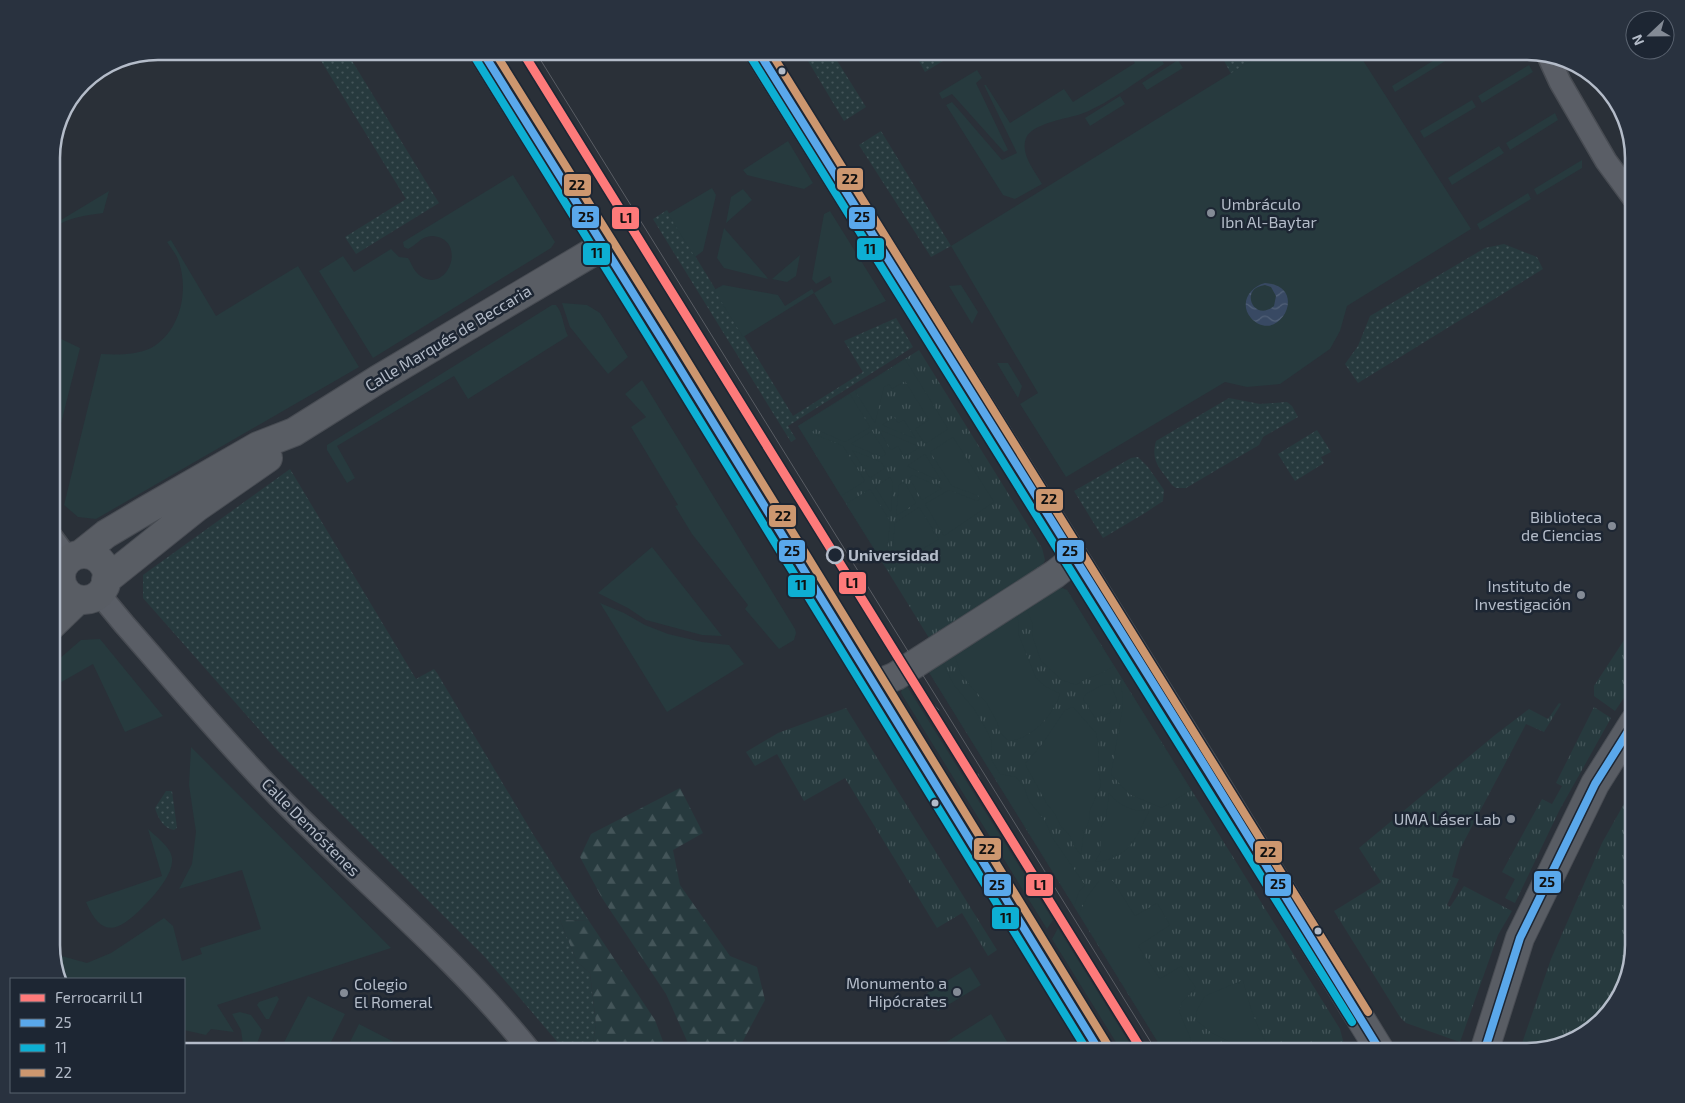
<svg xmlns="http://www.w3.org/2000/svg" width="1685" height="1103" viewBox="0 0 1685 1103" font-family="'Exo 2',sans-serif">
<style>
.grass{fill:url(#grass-dots)}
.forest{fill:url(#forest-firs)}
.park{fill:url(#park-tufts)}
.garden{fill:#273a3e}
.water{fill:url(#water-waves);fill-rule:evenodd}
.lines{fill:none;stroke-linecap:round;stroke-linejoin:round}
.street-casing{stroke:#484c53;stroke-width:24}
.secondary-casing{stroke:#484c53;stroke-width:30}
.street{stroke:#5a5e66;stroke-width:21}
.secondary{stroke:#595d64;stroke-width:28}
.tram{stroke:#595d64;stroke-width:1}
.bus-1-casing{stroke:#1d2633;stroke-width:11}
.bus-2-casing{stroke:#1d2633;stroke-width:11}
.bus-3-casing{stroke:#1d2633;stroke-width:11}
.bus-1{stroke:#5aa8eb;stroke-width:8}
.bus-2{stroke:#0dafd3;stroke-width:8}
.bus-3{stroke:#cd976f;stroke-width:8}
.rail-1-casing{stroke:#1d2633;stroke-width:12}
.rail-1{stroke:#fe7a7a;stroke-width:9}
.bus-dot{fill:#b4bcc9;stroke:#1d2633;stroke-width:2}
.poi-dot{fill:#848b96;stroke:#1d2633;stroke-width:2}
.stop-dot{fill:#1d2633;stroke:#b4bcc9;stroke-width:2.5}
.labels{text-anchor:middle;stroke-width:5;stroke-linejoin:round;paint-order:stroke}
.poi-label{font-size:16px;fill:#b4bcc9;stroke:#1d2633;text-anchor:end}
.street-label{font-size:16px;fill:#b4bcc9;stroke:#1d2633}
.stop-label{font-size:16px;font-weight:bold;fill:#b4bcc9;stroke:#1d2633;text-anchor:start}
.rim{fill:none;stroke:#b4bcc9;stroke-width:2.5}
.line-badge{stroke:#1d2633;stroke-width:2}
.pale-badge-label{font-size:14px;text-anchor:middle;font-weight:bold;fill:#111}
</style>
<defs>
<pattern id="grass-dots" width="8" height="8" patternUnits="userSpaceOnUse" patternTransform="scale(1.25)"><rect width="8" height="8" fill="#273a3e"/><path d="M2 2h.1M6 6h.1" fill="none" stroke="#445559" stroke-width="1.8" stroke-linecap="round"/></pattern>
<pattern id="forest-firs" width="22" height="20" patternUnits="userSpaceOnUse" patternTransform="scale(1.25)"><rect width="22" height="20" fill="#273a3e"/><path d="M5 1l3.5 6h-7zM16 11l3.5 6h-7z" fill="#445559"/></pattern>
<pattern id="park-tufts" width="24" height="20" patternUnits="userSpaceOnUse" patternTransform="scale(1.25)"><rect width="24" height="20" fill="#273a3e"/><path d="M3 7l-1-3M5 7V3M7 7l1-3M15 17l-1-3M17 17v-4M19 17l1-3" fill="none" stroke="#445559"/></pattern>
<pattern id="water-waves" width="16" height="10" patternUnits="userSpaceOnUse" patternTransform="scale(1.25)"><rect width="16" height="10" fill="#384963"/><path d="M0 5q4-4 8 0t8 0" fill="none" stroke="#526178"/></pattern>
</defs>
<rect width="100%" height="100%" fill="#2a3038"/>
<path class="grass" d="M 315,51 L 346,51 L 439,203 L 356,254 L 345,237 L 406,199 Z
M 802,51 L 831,51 L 866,107 L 844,121 Z
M 913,51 L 959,51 L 925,72 Z
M 1219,51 L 1267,51 L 1231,74 Z
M 881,131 L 951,246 L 931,257 L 859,145 Z
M 667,210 L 793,416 L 863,372 L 844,341 L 896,318 L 913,347 L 788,426 L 796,439 L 791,442 L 653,219 Z
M 1504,244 L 1537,257 L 1543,269 L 1358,383 L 1345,364 L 1358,346 L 1370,316 L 1485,248 Z
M 1229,398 L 1260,404 L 1287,402 L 1292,406 L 1298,417 L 1263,437 L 1259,445 L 1186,488 L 1176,488 L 1172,485 C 1161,469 1150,462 1156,441 Z
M 1317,430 L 1331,452 L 1321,457 L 1324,463 L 1295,481 L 1278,454 Z
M 1138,457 L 1148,467 L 1164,490 L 1163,501 L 1145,513 L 1103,538 L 1074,491 L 1131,458 Z
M 290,469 L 416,679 L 434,669 L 437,673 L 533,834 L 589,921 L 560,920 L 577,962 L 590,973 L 596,1024 L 593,1043 L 596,1052 L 566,1052 L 484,956 L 278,751 L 143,598 L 143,575 Z
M 166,791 L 172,791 L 177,828 L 174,830 C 163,828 158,818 155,808 Z"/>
<path class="forest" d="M 680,788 L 703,833 L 673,850 L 680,885 L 730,956 L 757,967 L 765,1000 L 737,1052 L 692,1052 L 666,994 L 602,898 L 580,857 L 591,834 Z
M 560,920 L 589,921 L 655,1020 L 667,1052 L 596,1052 L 593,1043 L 596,1024 L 590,973 L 577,962 Z"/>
<path class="park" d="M 919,350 L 1042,548 L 1045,560 L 1042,566 L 929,638 L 798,426 Z
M 1059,587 L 1067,590 L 1340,1029 L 1346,1052 L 1164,1052 L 927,669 Z
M 1634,625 L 1634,683 L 1615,711 L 1594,696 L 1594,686 Z
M 1559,703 L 1561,704 L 1544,732 L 1526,724 L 1460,849 L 1452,877 L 1459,879 L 1447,905 L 1450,907 L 1464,886 L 1512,911 L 1498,935 L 1460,1042 L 1406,1023 L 1400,1017 L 1334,911 L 1381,882 L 1359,848 L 1495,735 L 1529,709 L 1548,719 Z
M 1594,707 L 1611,718 L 1559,811 L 1515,903 L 1505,898 L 1515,879 L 1502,872 L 1542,799 L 1552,804 L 1562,786 L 1556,783 Z
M 846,708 L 997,950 L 988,956 L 962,913 L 937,928 L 845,778 L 804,801 L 777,754 L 755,766 L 746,752 L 778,733 Z
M 1634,786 L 1634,945 L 1616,1004 L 1580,1038 L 1527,1052 L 1519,1052 L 1551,959 L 1602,843 Z"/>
<path class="garden" d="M 1135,51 L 1157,51 L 1164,64 C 1140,79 1104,107 1078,115 C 1064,119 1032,124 1026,138 C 1020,154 1034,170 1042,184 L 1015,199 L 1003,195 L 946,105 L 952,102 L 1002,160 L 1017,153 L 984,85 L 986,85 L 1010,123 L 1064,89 L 1073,102 L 1135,63 L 1130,55 Z
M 1267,51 L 1357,51 L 1471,229 L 1347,306 L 1340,331 L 1330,349 L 1280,384 L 1247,387 L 1225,382 L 1066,477 L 1020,404 L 1038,393 L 951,246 Z
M 1444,54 L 1447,60 L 1395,92 L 1392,86 Z
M 1178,60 L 1183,68 L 1147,90 L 1142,83 Z
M 1529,65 L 1533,72 L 1482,103 L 1478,96 Z
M 977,70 L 982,78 L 976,83 L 1008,150 L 1004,152 L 952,94 L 942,99 L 939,93 Z
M 1120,96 L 1125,104 L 1090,126 L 1085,118 Z
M 1472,100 L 1476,107 L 1424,138 L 1420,131 Z
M 1555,113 L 1558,120 L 1510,150 L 1506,143 Z
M 788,141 L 813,183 L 804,189 L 747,175 L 743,170 Z
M 1499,146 L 1504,153 L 1452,185 L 1448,178 Z
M 1582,160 L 1582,168 L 1537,195 L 1534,189 Z
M 513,175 L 555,242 L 551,248 L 373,358 L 319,271 L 343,256 L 354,272 L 391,249 L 399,257 L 408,258 C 412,264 413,270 419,275 C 448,297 469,238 432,236 C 421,236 417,245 408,249 L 404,247 L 403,242 Z
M 712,188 L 716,195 L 703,251 L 695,257 L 668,214 Z
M 743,189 L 752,200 L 726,223 L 731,197 Z
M 109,191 L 103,213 C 84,216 67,217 51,230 L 51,226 Z
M 1528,193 L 1531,199 L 1480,230 L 1477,224 Z
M 830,211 L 886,301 L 834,325 L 814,293 L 743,337 L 714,290 L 723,285 L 778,295 L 785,306 L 812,289 L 814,293 L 832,282 L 830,276 L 816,284 L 812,279 L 824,214 Z
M 724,228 L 766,276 L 768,279 L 724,268 L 717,258 Z
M 171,240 L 216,316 L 298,266 L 359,367 L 96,519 L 78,517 L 64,505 L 101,354 C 117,355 136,355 151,348 C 180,332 189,292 179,262 C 177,255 171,248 167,242 Z
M 800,255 L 796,276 L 787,282 L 772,279 Z
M 961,285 L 978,312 L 972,324 L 949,286 Z
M 562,303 L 587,305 L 600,313 L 628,357 L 608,374 L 570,327 Z
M 552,305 L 556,305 C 563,313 563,326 568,336 L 468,399 L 454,376 L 337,446 L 355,478 L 347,483 L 327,450 L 327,445 Z
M 51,332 L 59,338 L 80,348 L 51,463 Z
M 905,359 L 948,429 L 925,444 L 915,429 L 929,420 L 905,381 L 892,389 L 889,384 L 884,387 L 875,423 L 855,391 Z
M 997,363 L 1008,363 L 1022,386 L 1018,398 Z
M 642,380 L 795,629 L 796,633 L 794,640 L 779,649 L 745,609 L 748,605 L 692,534 L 675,506 L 678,505 L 631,427 L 646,417 L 625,394 Z
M 850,394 L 870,427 L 845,442 L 815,429 L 812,432 L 814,434 L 843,446 L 865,481 L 841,496 L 798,426 Z
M 894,417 L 898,423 L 904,420 L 916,439 L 882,425 Z
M 878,429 L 920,447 L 904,457 L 898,446 L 891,450 Z
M 872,431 L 886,454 L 881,457 L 851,444 Z
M 953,437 L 994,502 L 944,536 L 925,504 L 949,490 L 977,501 L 980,499 L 979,496 L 952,486 L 930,452 Z
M 852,450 L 881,462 L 885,468 L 870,478 Z
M 925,454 L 942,482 L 907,466 Z
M 913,475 L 942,488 L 922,500 L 909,478 Z
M 890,477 L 893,483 L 891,512 L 875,487 Z
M 904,481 L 916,503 L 896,516 L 899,485 Z
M 870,489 L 890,521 L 887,553 L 889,556 L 892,554 L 895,523 L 919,507 L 939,539 L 888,570 L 846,504 Z
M 652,547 L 722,636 L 702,635 L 646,620 L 628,608 L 598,593 Z
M 1059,587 L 1067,590 L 1114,666 C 1102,674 1088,677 1076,685 L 1062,680 L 1041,661 L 1033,638 L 1032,622 L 1026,608 Z
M 600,603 L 624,613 L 645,625 L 668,634 L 702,642 L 729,645 L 744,664 L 667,712 Z
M 1016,614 L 1019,623 L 1018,633 L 1036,678 L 1045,686 L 1060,694 C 1053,715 1032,739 1009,741 L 1000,733 L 997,722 L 986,702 L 972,688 L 961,674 L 954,653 Z
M 100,639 L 163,716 L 125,732 L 93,664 L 51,688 L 51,666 L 81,640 Z
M 941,660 L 954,685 L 974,709 L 986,729 L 992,742 L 991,759 L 1000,774 L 1016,777 L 1024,787 L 1029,801 L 1045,821 L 1052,837 L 1085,885 L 1079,892 L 1074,906 L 927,669 Z
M 1121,677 L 1191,790 L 1162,808 L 1129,794 L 1111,774 L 1123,706 Z
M 905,683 L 1053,920 L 1047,929 L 901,693 L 902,686 Z
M 1104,684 L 1111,685 L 1117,700 L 1110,713 L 1095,718 L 1083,699 L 1086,694 Z
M 1073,707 L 1096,733 L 1099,748 L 1098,769 L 1101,785 L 1090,810 L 1089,820 L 1083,838 L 1081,855 L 1073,845 L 1070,836 L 1060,825 L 1055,814 L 1047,804 L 1025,764 L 1043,743 L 1065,710 Z
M 191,747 L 391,948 L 217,1005 L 234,1032 L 211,1029 L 206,1035 L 184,1030 L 184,979 L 61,979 L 54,954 L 87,963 L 111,953 L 164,918 L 173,926 L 182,961 L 202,954 L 200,948 L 261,929 L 242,870 L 179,889 L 192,864 L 196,832 L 189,785 Z
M 1109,793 C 1120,806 1132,812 1149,811 C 1136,839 1128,859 1095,862 L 1101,851 L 1101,827 L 1106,818 Z
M 148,829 C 155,836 171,847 172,858 C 174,874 153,897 143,907 C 119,931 102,940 86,902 L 162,876 Z
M 1099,881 L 1113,881 L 1135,916 L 1157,903 L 1170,925 L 1138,946 L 1160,979 L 1181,966 L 1196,988 L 1182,1002 L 1179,1011 L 1196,1052 L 1164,1052 L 1079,914 L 1087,897 Z
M 1058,928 L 1135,1052 L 1122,1052 L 1052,939 Z
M 970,967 L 981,985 L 938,1011 L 927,993 Z
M 1243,980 C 1249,1005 1257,1031 1273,1052 L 1250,1052 L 1212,1033 L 1197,1021 L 1196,1012 L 1205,996 Z
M 277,996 L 279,999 L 269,1019 L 266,1019 L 257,1005 L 259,1002 Z
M 308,996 L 345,1014 L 326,1052 L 279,1052 Z
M 240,1012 L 251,1015 L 262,1030 L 254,1052 L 244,1052 L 241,1030 L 232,1014 Z
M 991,1014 L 1009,1045 L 998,1052 L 933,1052 L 932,1051 Z
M 359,1024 L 396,1043 L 392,1052 L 345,1052 Z"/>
<path class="water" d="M 1265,283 C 1311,286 1278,347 1251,318 C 1239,304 1249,287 1265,283 ZM 1265,285 L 1271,287 L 1276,296 L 1274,306 C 1254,323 1238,288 1265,285 Z"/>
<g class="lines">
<g class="street-casing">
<path id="street" d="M 1549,58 L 1560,82 L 1606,161 L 1634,199
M 51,536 L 68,559
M 100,595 L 124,624 C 175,682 224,741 278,796 C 362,882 456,958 531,1052"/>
</g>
<g class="secondary-casing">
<path id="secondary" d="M 482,51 L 666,346 L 1100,1052
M 758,51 L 1208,771 L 1381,1052
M61 577a23 23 0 1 1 46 0a23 23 0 1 1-46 0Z
M 81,554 L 106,534 L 143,512 L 258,446 L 294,432 L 377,380 L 603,246
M 106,580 L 196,508 L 268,458
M 51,626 L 78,600
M 875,685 L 896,676 L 1055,574 L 1074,559
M 1484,1052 L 1520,938 L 1595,784 L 1634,722"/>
</g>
<use href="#street" class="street"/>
<use href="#secondary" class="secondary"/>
<path class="tram" d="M 535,51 L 1157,1052
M 916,686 L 939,710
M 978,774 L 991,807"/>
<g class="bus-1-casing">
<path id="bus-1" d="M 482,51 L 666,346 L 1100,1052
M 758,51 L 1208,771 L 1381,1052
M 1484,1052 L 1520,938 L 1595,784 L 1634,722"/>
</g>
<g class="bus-2-casing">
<path id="bus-2" d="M 474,56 L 657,351 L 1088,1052
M 750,56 L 1352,1022"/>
</g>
<g class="bus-3-casing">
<path id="bus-3" d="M 494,51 L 675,341 L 1109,1047
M 770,51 L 1368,1012"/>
</g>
<use href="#bus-1" class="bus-1"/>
<use href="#bus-2" class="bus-2"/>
<use href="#bus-3" class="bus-3"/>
<g class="rail-1-casing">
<path id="rail-1" d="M 522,51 L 1143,1052"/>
</g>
<use href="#rail-1" class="rail-1"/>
</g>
<g class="bus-dot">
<circle cx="782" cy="71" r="4.5"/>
<circle cx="935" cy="803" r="4.5"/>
<circle cx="1318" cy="931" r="4.5"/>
</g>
<g class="poi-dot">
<circle cx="1211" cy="213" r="5"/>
<circle cx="1612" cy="526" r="5"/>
<circle cx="1581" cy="595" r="5"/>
<circle cx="1511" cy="819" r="5"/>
<circle cx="957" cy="992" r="5"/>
<circle cx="344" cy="993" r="5"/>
</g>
<circle class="stop-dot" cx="835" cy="555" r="8"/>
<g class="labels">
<g class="poi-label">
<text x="1221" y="210" text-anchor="start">Umbráculo<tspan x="1221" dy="18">Ibn Al-Baytar</tspan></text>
<text x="1602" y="523">Biblioteca<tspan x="1602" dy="18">de Ciencias</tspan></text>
<text x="1571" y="592">Instituto de<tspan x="1571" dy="18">Investigación</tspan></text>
<text x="1501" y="825">UMA Láser Lab</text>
<text x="947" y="989">Monumento a<tspan x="947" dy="18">Hipócrates</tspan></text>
<text x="354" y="990" text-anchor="start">Colegio<tspan x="354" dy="18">El Romeral</tspan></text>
</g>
<g class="street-label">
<text transform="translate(448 338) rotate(-31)" y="6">Calle Marqués de Beccaria</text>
<text transform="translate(311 827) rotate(45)" y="6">Calle Demóstenes</text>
</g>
<g class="stop-label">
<text x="848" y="561">Universidad</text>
</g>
</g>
<path d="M0 0H1685V1103H0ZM158 60H1527A98 98 0 0 1 1625 158V945A98 98 0 0 1 1527 1043H158A98 98 0 0 1 60 945V158A98 98 0 0 1 158 60Z" fill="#29323f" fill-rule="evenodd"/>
<path class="rim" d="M158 60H1527A98 98 0 0 1 1625 158V945A98 98 0 0 1 1527 1043H158A98 98 0 0 1 60 945V158A98 98 0 0 1 158 60Z"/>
<g class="line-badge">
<rect x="836" y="167" width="28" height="24" rx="5" fill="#cd976f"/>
<rect x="563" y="173" width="29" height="24" rx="5" fill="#cd976f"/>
<rect x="571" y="205" width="29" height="24" rx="5" fill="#5aa8eb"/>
<rect x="848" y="206" width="28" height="24" rx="5" fill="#5aa8eb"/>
<rect x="611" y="206" width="29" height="24" rx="5" fill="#fe7a7a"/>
<rect x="856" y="237" width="29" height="24" rx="5" fill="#0dafd3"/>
<rect x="582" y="242" width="29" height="24" rx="5" fill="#0dafd3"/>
<rect x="1035" y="488" width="29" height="24" rx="5" fill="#cd976f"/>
<rect x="768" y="504" width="29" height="24" rx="5" fill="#cd976f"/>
<rect x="778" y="539" width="28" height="24" rx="5" fill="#5aa8eb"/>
<rect x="1056" y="539" width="29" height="24" rx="5" fill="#5aa8eb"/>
<rect x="838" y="571" width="29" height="24" rx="5" fill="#fe7a7a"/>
<rect x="787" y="574" width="29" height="24" rx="5" fill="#0dafd3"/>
<rect x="973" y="837" width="29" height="24" rx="5" fill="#cd976f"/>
<rect x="1254" y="840" width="29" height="24" rx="5" fill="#cd976f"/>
<rect x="1533" y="870" width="29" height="24" rx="5" fill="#5aa8eb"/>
<rect x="1264" y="873" width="28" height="24" rx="5" fill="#5aa8eb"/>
<rect x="983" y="873" width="29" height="24" rx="5" fill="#5aa8eb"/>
<rect x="1025" y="873" width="29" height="24" rx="5" fill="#fe7a7a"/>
<rect x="991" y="906" width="29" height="24" rx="5" fill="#0dafd3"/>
</g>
<g class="pale-badge-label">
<text x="850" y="184">22</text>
<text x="577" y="190">22</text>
<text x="586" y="222">25</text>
<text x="862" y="222">25</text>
<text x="626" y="223">L1</text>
<text x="870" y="254">11</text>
<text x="597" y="258">11</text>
<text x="1049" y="504">22</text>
<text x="783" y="521">22</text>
<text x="792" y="556">25</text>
<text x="1070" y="556">25</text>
<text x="852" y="588">L1</text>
<text x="801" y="590">11</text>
<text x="987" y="854">22</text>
<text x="1268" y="857">22</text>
<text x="1547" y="887">25</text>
<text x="1278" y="889">25</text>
<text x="997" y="890">25</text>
<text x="1040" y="890">L1</text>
<text x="1006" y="923">11</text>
</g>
<rect x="10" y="978" width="175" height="115" fill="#1d2633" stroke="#59626f"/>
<rect x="20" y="994" width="25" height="8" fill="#fe7a7a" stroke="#59626f"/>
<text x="55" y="1003" font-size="15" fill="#b4bcc9">Ferrocarril L1</text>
<rect x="20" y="1019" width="25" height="8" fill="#5aa8eb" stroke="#59626f"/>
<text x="55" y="1028" font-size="15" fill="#b4bcc9">25</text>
<rect x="20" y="1044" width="25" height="8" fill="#0dafd3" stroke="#59626f"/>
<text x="55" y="1053" font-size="15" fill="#b4bcc9">11</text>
<rect x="20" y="1069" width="25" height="8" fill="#cd976f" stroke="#59626f"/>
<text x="55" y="1078" font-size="15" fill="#b4bcc9">22</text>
<g transform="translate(1650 35) rotate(248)"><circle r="24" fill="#1d2633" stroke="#59626f"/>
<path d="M0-4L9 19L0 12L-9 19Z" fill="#848b96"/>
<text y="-8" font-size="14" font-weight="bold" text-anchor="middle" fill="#b4bcc9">N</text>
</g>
</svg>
